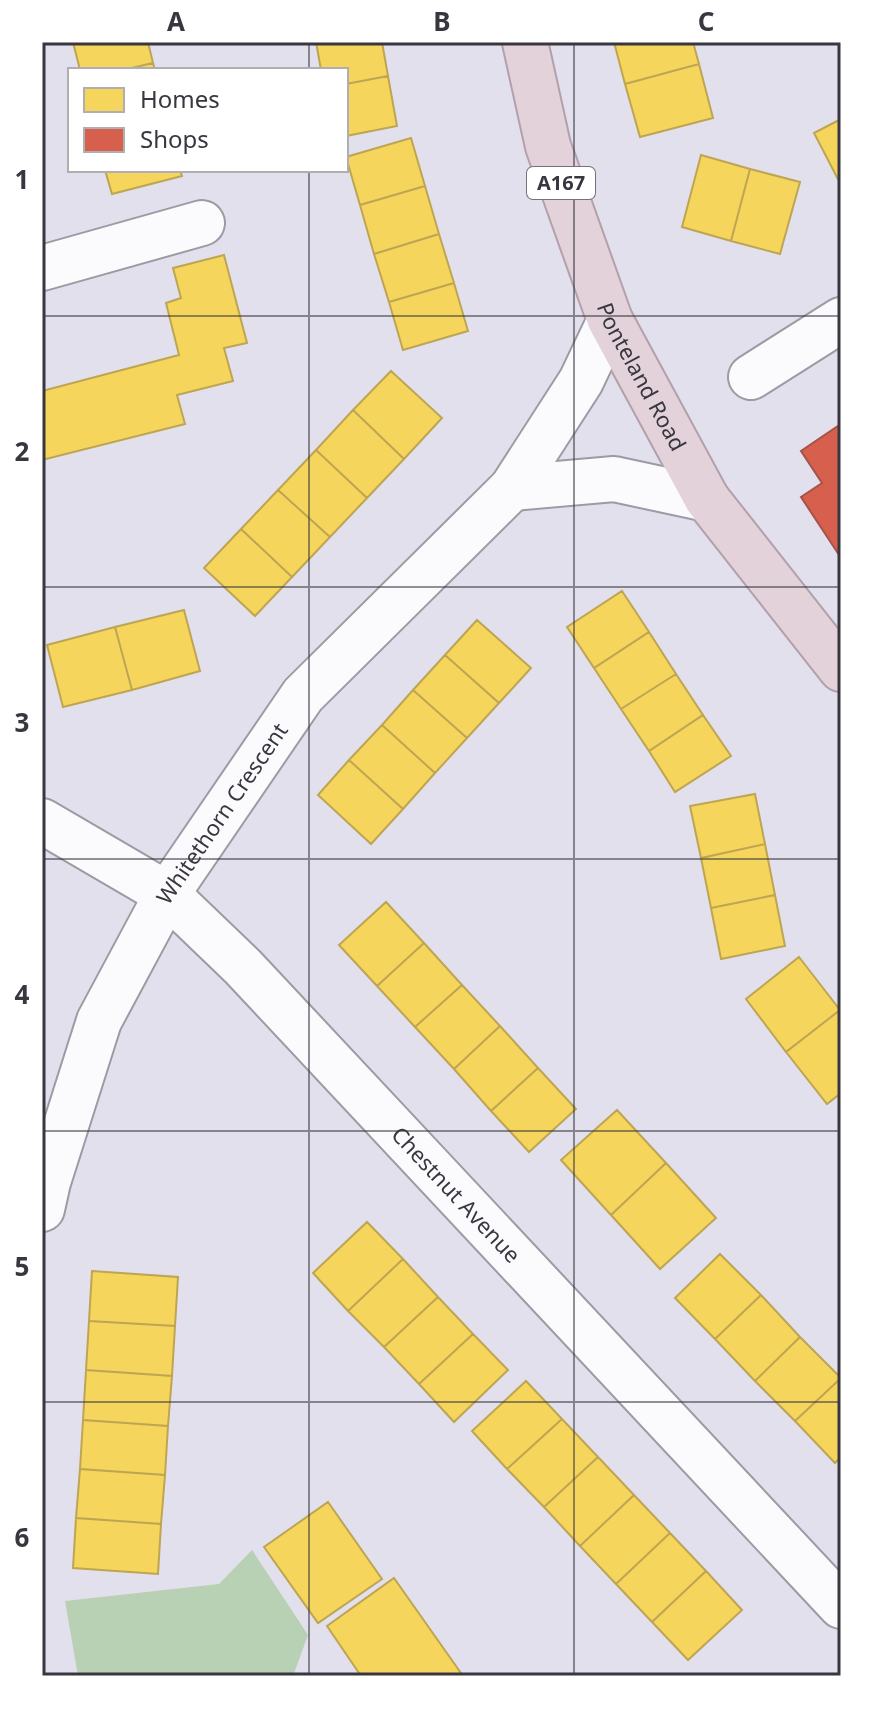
<svg xmlns="http://www.w3.org/2000/svg" width="883" height="1718" viewBox="0 0 883 1718" font-family="'Noto Sans',sans-serif">
<style>
.green{fill:#b8d0b3}
.homes{fill:#f6d55c;stroke:#bda553;stroke-width:2}
.shops{fill:#d6604d;stroke:#a75349;stroke-width:2}
.lines{fill:none;stroke-linecap:round;stroke-linejoin:round}
.minor-casing{stroke:#9c9aa3;stroke-width:48}
.highway-casing{stroke:#b2a0ac;stroke-width:48}
.minor{stroke:#fbfafc;stroke-width:44}
.highway{stroke:#e3d2d9;stroke-width:44}
.grid{fill:none;stroke:#38363f;stroke-width:2;stroke-opacity:0.55}
.labels{text-anchor:middle;stroke-width:8;stroke-linejoin:round;paint-order:stroke}
.shield{fill:#fff;stroke:#747279;stroke-width:2}
.shield-label{font-size:20px;font-weight:bold;fill:#38363f}
.street-label{font-size:22px;fill:#38363f;stroke:#fff}
.neatline{fill:none;stroke:#38363f;stroke-width:3}
.grid-label{font-size:26px;text-anchor:middle;font-weight:bold;fill:#38363f}
</style>
<rect width="100%" height="100%" fill="#e2e0ec"/>
<path class="green" d="M 252,1550 L 308,1635 L 293,1676 L 78,1676 L 65,1601 L 219,1584 Z"/>
<path class="homes" d="M 73,42 L 148,42 L 153,63 L 123,70 L 80,70 Z
M 316,42 L 382,42 L 388,76 L 346,84 L 346,70 L 321,70 Z
M 614,42 L 693,42 L 699,64 L 625,84 Z
M 153,63 L 155,70 L 123,70 Z
M 699,64 L 713,118 L 640,137 L 625,84 Z
M 388,76 L 397,126 L 346,136 L 346,84 Z
M 841,119 L 841,185 L 814,133 Z
M 411,138 L 425,186 L 360,205 L 346,157 Z
M 701,155 L 750,169 L 731,241 L 682,227 Z
M 750,169 L 800,182 L 780,254 L 731,241 Z
M 105,170 L 180,170 L 182,176 L 112,194 Z
M 425,186 L 439,234 L 374,254 L 360,205 Z
M 439,234 L 454,283 L 389,302 L 374,254 Z
M 224,255 L 247,343 L 224,348 L 233,381 L 177,395 L 185,424 L 42,460 L 42,391 L 179,355 L 166,303 L 181,298 L 173,268 Z
M 454,283 L 468,331 L 403,350 L 389,302 Z
M 391,371 L 442,418 L 404,459 L 353,410 Z
M 353,410 L 404,459 L 367,498 L 316,450 Z
M 316,450 L 367,498 L 330,537 L 278,490 Z
M 278,490 L 330,537 L 292,577 L 241,529 Z
M 241,529 L 292,577 L 255,616 L 204,568 Z
M 622,591 L 649,632 L 594,668 L 567,627 Z
M 184,610 L 200,671 L 132,690 L 115,627 Z
M 477,620 L 531,668 L 499,703 L 445,655 Z
M 115,627 L 132,690 L 63,707 L 47,645 Z
M 649,632 L 676,674 L 621,709 L 594,668 Z
M 445,655 L 499,703 L 467,738 L 413,690 Z
M 676,674 L 703,715 L 649,751 L 621,709 Z
M 413,690 L 467,738 L 435,773 L 382,725 Z
M 703,715 L 731,756 L 675,792 L 649,751 Z
M 382,725 L 435,773 L 403,809 L 349,760 Z
M 349,760 L 403,809 L 371,844 L 318,795 Z
M 755,794 L 765,844 L 701,858 L 690,806 Z
M 765,844 L 775,895 L 711,908 L 701,858 Z
M 775,895 L 785,946 L 721,959 L 711,908 Z
M 386,902 L 424,943 L 377,986 L 339,945 Z
M 424,943 L 462,985 L 415,1027 L 377,986 Z
M 799,957 L 840,1010 L 786,1052 L 746,999 Z
M 462,985 L 500,1026 L 454,1069 L 415,1027 Z
M 840,1010 L 841,1093 L 827,1104 L 786,1052 Z
M 500,1026 L 538,1068 L 491,1111 L 454,1069 Z
M 538,1068 L 576,1109 L 529,1152 L 491,1111 Z
M 617,1110 L 666,1163 L 611,1215 L 561,1160 Z
M 666,1163 L 716,1218 L 660,1269 L 611,1215 Z
M 367,1222 L 403,1259 L 348,1311 L 313,1273 Z
M 720,1254 L 761,1295 L 715,1339 L 675,1298 Z
M 403,1259 L 438,1297 L 384,1347 L 348,1311 Z
M 92,1271 L 178,1277 L 175,1326 L 89,1321 Z
M 761,1295 L 800,1337 L 755,1381 L 715,1339 Z
M 438,1297 L 473,1334 L 419,1384 L 384,1347 Z
M 89,1321 L 175,1326 L 172,1376 L 86,1370 Z
M 473,1334 L 508,1370 L 454,1422 L 419,1384 Z
M 800,1337 L 841,1378 L 795,1421 L 755,1381 Z
M 86,1370 L 172,1376 L 168,1426 L 83,1420 Z
M 841,1378 L 841,1457 L 835,1463 L 795,1421 Z
M 526,1381 L 562,1419 L 507,1469 L 472,1431 Z
M 562,1419 L 598,1457 L 544,1507 L 507,1469 Z
M 83,1420 L 168,1426 L 165,1475 L 80,1469 Z
M 598,1457 L 634,1495 L 580,1546 L 544,1507 Z
M 80,1469 L 165,1475 L 161,1524 L 76,1518 Z
M 634,1495 L 670,1533 L 616,1584 L 580,1546 Z
M 328,1502 L 382,1579 L 318,1623 L 264,1547 Z
M 76,1518 L 161,1524 L 158,1574 L 73,1568 Z
M 670,1533 L 706,1571 L 652,1622 L 616,1584 Z
M 706,1571 L 742,1610 L 688,1660 L 652,1622 Z
M 394,1578 L 463,1676 L 361,1676 L 327,1626 Z"/>
<path class="shops" d="M 841,424 L 841,558 L 801,497 L 822,483 L 801,451 Z"/>
<g class="lines">
<g class="minor-casing">
<g id="minor">
<path d="M 42,268 L 202,223"/>
<path d="M 751,377 L 841,320"/>
<path d="M 512,488 L 614,479 L 707,499"/>
<path id="s1" d="M 42,821 L 167,894 L 243,967 L 841,1606"/>
<path id="s2" d="M 42,1209 L 48,1182 L 99,1021 L 167,894 L 303,695 L 512,488 L 581,381 L 610,320"/>
</g>
</g>
<g class="highway-casing">
<g id="highway">
<path id="s3" d="M 525,42 L 548,146 L 610,320 L 707,499 L 841,669"/>
</g>
</g>
<use href="#minor" class="minor"/>
<use href="#highway" class="highway"/>
</g>
<path class="grid" d="M 309,42 L 309,70M 574,42 L 574,1676M 309,170 L 309,1676M 42,316 L 841,316M 42,587 L 841,587M 42,859 L 841,859M 42,1131 L 841,1131M 42,1402 L 841,1402"/>
<g class="labels">
<rect class="shield" x="527" y="167" width="68" height="32" rx="6"/>
<g class="shield-label">
<text x="561" y="190">A167</text>
</g>
<g class="street-label">
<text dy="8" stroke="none"><textPath href="#s3" startOffset="356">Ponteland Road</textPath></text>
<text dy="8" stroke="none"><textPath href="#s2" startOffset="438">Whitethorn Crescent</textPath></text>
<text dy="8" stroke="none"><textPath href="#s1" startOffset="562">Chestnut Avenue</textPath></text>
</g>
</g>
<rect width="883" height="1718" fill="none" stroke="#ffffff" stroke-width="88"/>
<rect x="68" y="68" width="280" height="104" fill="#ffffff" stroke="#afafb2" stroke-width="2"/>
<rect x="84" y="88" width="40" height="24" fill="#f6d55c" stroke="#afafb2" stroke-width="2"/>
<text x="140" y="108" font-size="24" fill="#38363f">Homes</text>
<rect x="84" y="128" width="40" height="24" fill="#d6604d" stroke="#afafb2" stroke-width="2"/>
<text x="140" y="148" font-size="24" fill="#38363f">Shops</text>
<rect x="44" y="44" width="795" height="1630" class="neatline"/>
<g class="grid-label">
<text x="176" y="31">A</text>
<text x="442" y="31">B</text>
<text x="706" y="31">C</text>
<text x="22" y="189">1</text>
<text x="22" y="461">2</text>
<text x="22" y="732">3</text>
<text x="22" y="1004">4</text>
<text x="22" y="1276">5</text>
<text x="22" y="1547">6</text>
</g>
</svg>
